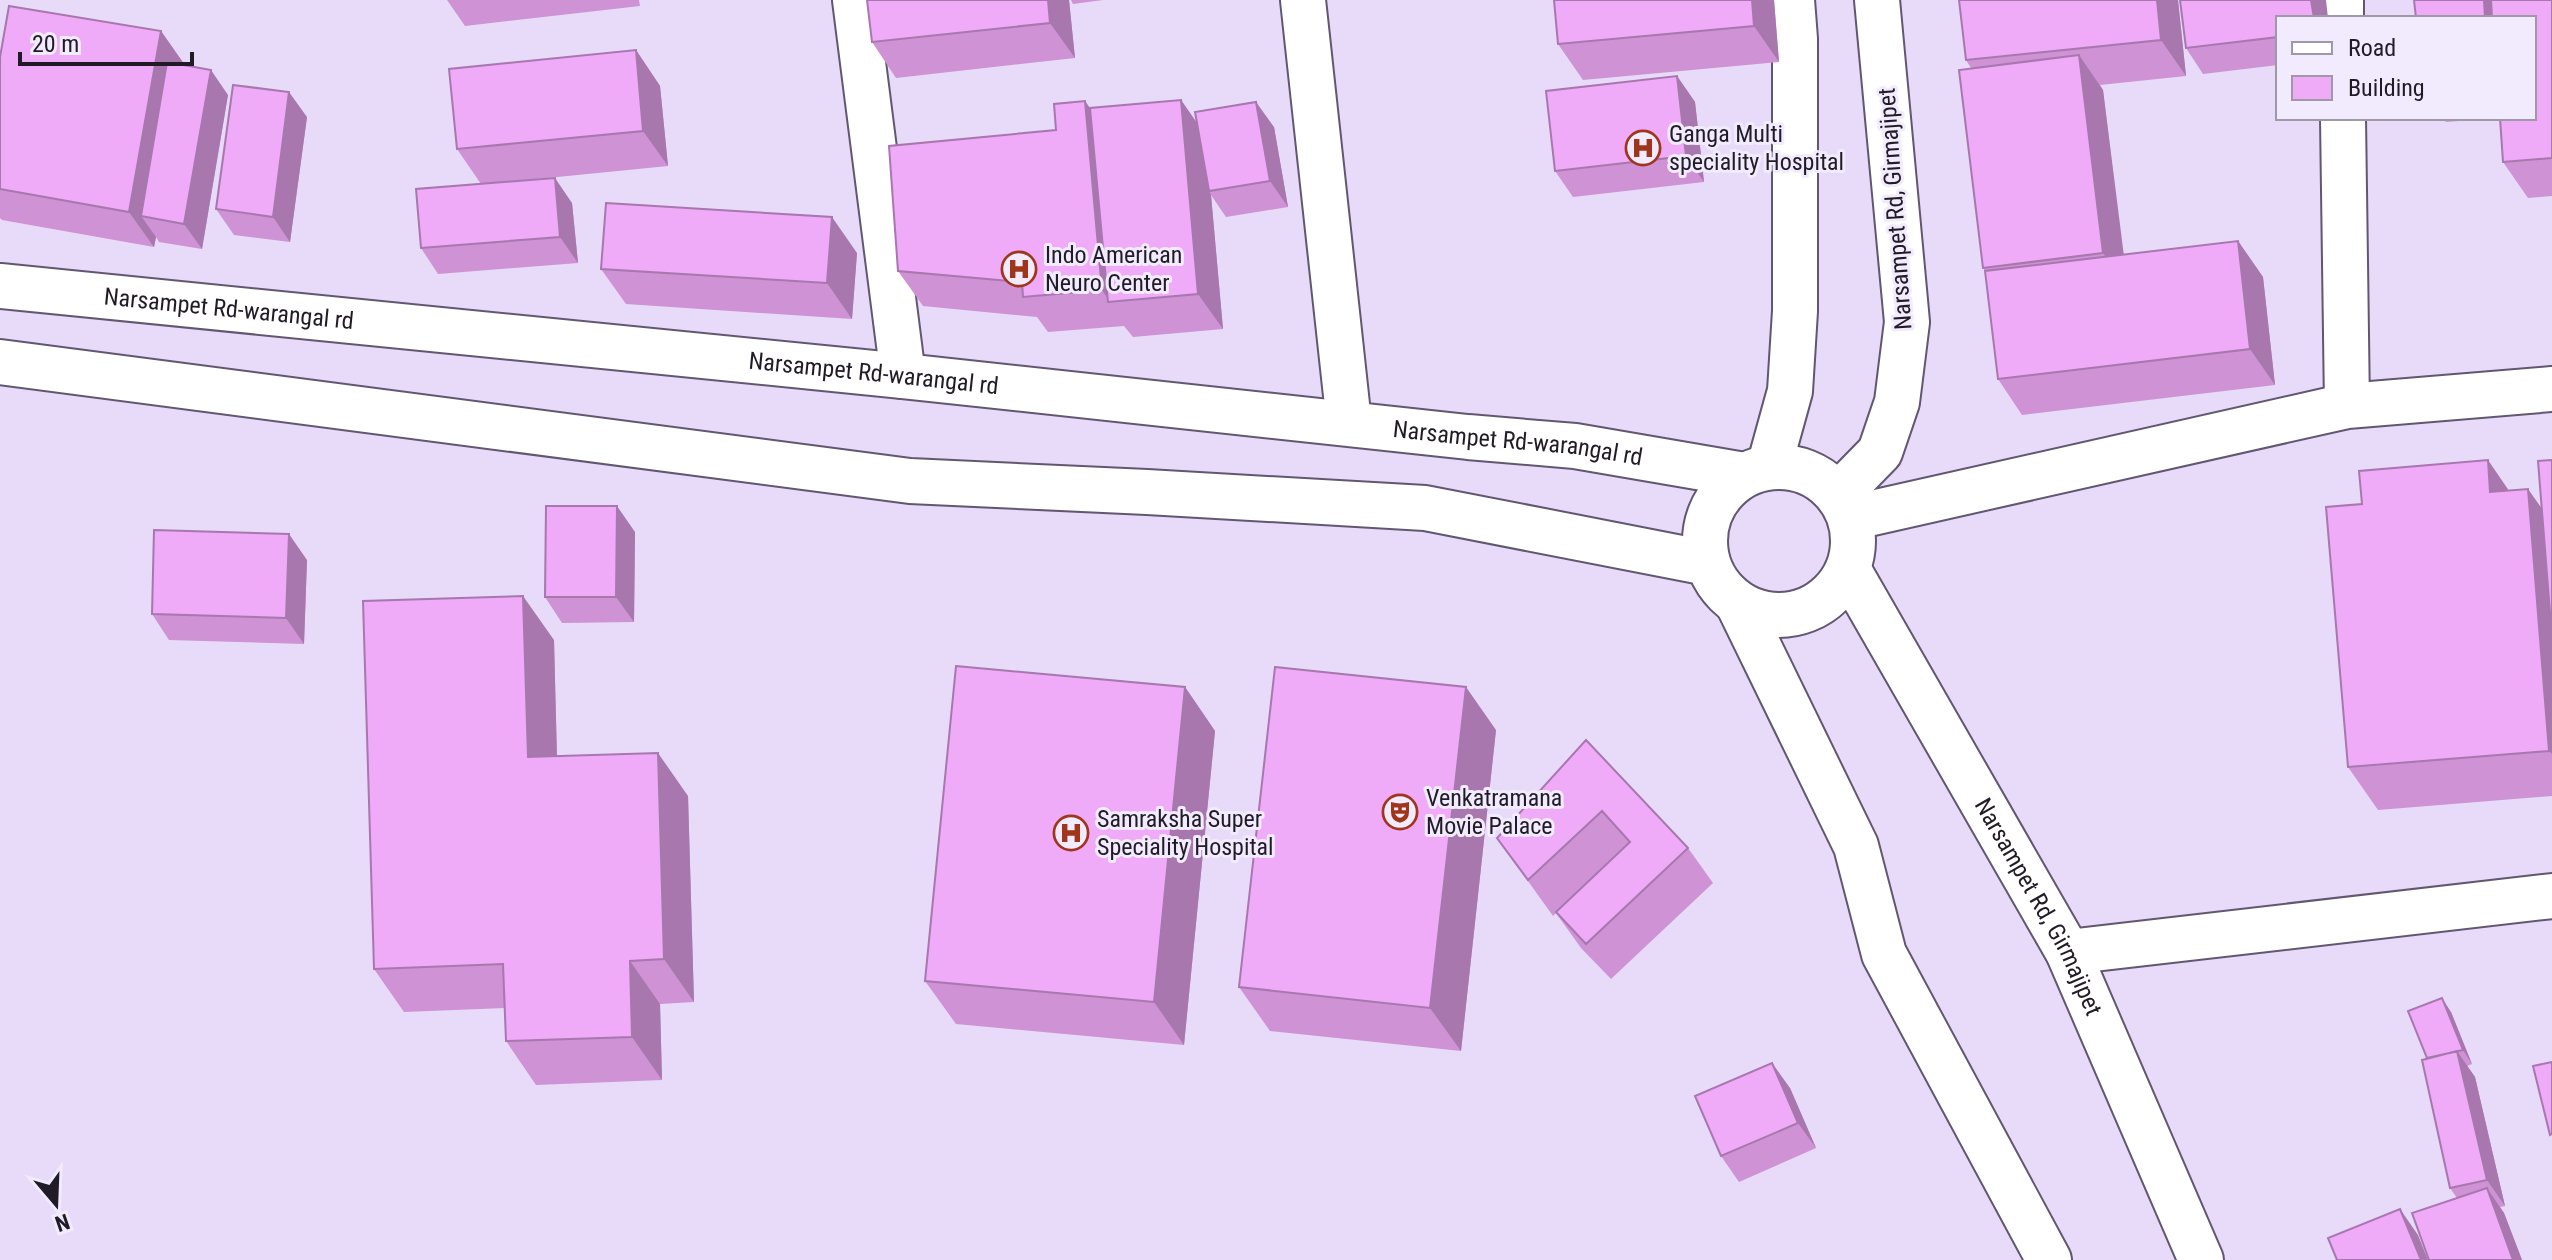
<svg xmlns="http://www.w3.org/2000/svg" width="2552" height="1260" viewBox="0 0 2552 1260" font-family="'Roboto Condensed',sans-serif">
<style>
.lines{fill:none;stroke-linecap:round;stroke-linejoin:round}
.street-casing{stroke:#625770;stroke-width:48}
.secondary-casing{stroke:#625770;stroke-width:48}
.street{stroke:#fff;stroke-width:44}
.secondary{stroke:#fff;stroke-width:44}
.wall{fill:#ce92d5}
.shaded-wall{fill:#a777ae}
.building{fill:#efaaf8;stroke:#a777ae;stroke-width:2}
.labels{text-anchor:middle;stroke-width:6;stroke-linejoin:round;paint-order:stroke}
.poi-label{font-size:24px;fill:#201b26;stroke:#f2ebfd;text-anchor:start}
.street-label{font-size:24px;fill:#201b26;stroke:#f2ebfd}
</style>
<rect width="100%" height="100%" fill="#e7dbf9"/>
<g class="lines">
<g class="street-casing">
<path id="street" d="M 855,0 L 903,376
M 1303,0 L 1349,423
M 2341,0 L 2341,18
M 2343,118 L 2347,406
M 1850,518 L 2347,406 L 2552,389
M 2068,952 L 2552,896"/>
</g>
<g class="secondary-casing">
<g id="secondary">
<path id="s1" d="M 0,286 L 903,376 L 1468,437 L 1575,446 L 1744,475"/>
<path d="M 0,362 L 910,481 L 1147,492 L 1425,508 L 1707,563"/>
<path d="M 1769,467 L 1790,391 L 1795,311 L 1795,39 L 1792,0"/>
<circle cx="1779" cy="541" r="74"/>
<path d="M 1838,495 L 1880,452 L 1897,402 L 1907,322 L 1877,0"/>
<path id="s2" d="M 1848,569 L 2068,952 L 2201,1260"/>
<path d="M 1738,604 L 1856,846 L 1884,954 L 2049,1260"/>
</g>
</g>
<use href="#street" class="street"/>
<use href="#secondary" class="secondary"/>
</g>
<path class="wall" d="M 447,0 L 639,0 L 640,6 L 465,26 Z
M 1069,0 L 1075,58 L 896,78 L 872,42 Z
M 1071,0 L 1103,0 L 1073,4 Z
M 1554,0 L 1774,0 L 1779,62 L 1583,80 L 1558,44 Z
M 2178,0 L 2186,76 L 2100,85 L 2103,90 L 2123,255 L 2238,241 L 2263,277 L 2275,385 L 2022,415 L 1998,379 L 1985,271 L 1983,268 L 1971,68 L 1966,60 Z
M 2552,0 L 2552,196 L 2528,198 L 2503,162 Z
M 2278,18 L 2278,65 L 2203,74 L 2186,48 Z
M 161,31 L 185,65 L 228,95 L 202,249 L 159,242 L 156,237 L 154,247 L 2,220 L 0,218 L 0,57 Z
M 636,50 L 660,86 L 668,166 L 527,180 L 572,203 L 578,263 L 438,274 L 421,248 L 481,184 L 457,149 Z
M 1677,76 L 1695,102 L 1704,182 L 1573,197 L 1555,171 Z
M 1181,100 L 1197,123 L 1274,127 L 1288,207 L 1226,217 L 1211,195 L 1223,329 L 1133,337 L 1124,326 L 1048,332 L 1037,317 L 923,306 L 898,271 L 1056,130 L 1085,101 L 1090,109 Z
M 307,117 L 290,242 L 234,235 L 216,209 Z
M 2443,118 L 2499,118 L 2446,122 Z
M 857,253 L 852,319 L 626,304 L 601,269 Z
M 2552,460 L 2552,796 L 2378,810 L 2348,767 L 2509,491 L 2542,508 Z
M 635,532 L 634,622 L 562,623 L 545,597 Z
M 307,560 L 304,644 L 169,640 L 152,614 Z
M 554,640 L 557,756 L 688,796 L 694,1002 L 660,1004 L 662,1080 L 536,1085 L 506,1041 L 505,1008 L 404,1012 L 374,969 Z
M 1185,687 L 1215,731 L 1184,1045 L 956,1024 L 925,981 Z
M 1496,730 L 1461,1051 L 1270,1031 L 1239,987 Z
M 1586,740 L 1688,848 L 1713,883 L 1611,979 L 1581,948 L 1556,913 L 1553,916 L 1497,838 Z
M 2451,1012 L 2472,1064 L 2467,1066 L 2475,1077 L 2505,1206 L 2500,1207 L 2504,1213 L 2522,1260 L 2429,1260 L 2457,1198 L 2450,1188 L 2427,1058 Z
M 1790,1088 L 1816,1148 L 1739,1182 L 1721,1156 Z"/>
<path class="shaded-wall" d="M 1048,0 L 1069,0 L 1075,58 L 1050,23 Z
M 1752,0 L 1774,0 L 1779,62 L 1754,26 Z
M 2157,0 L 2178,0 L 2186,76 L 2161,40 Z
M 2311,0 L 2326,0 L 2328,18 L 2314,18 Z
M 2484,0 L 2506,0 L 2507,18 L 2485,18 Z
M 161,31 L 186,67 L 141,216 L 156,237 L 154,247 L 129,212 Z
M 636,50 L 660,86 L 668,166 L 643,131 Z
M 2079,55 L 2103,90 L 2128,288 L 2103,253 Z
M 211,70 L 228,95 L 202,249 L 184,224 Z
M 1677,76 L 1695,102 L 1704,182 L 1686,156 Z
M 289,92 L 307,117 L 290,242 L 273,217 Z
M 1181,100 L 1206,136 L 1209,191 L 1211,195 L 1223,329 L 1198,294 Z
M 1085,101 L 1110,137 L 1110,302 L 1102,290 Z
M 1256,102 L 1274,127 L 1288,207 L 1270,181 Z
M 555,178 L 572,203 L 578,263 L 560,237 Z
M 832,217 L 857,253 L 852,319 L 827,283 Z
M 2238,241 L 2263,277 L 2275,385 L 2250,349 Z
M 2488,460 L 2518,504 L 2490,492 Z
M 2528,489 L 2552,523 L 2552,754 L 2549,751 Z
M 617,506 L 635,532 L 634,622 L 616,597 Z
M 289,534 L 307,560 L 304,644 L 286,618 Z
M 523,596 L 554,640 L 558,801 L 528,757 Z
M 1185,687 L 1215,731 L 1184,1045 L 1154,1002 Z
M 1466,687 L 1496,730 L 1461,1051 L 1430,1008 Z
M 658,753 L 688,796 L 694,1002 L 664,959 Z
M 630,961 L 660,1004 L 662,1080 L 632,1037 Z
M 2442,998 L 2451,1012 L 2472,1064 L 2463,1050 Z
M 2457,1051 L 2475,1077 L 2505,1206 L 2487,1180 Z
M 1772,1063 L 1790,1088 L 1816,1148 L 1798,1123 Z
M 2487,1188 L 2504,1213 L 2522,1260 L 2513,1260 Z
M 2400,1209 L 2418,1235 L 2428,1260 L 2421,1260 Z"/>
<path class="building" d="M 867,0 L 1048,0 L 1050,23 L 872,42 Z
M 1554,0 L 1752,0 L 1754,26 L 1558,44 Z
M 1959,0 L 2157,0 L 2161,40 L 1966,60 Z
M 2180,0 L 2311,0 L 2314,18 L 2278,18 L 2278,37 L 2186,48 Z
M 2414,0 L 2484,0 L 2485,18 L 2416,18 Z
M 2491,0 L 2552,0 L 2552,158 L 2503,162 L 2500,118 L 2534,118 L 2534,18 L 2492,18 Z
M 9,6 L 161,31 L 129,212 L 0,189 L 0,57 Z
M 636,50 L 643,131 L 457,149 L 449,69 Z
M 2079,55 L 2103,253 L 1983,268 L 1959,70 Z
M 167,62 L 211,70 L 184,224 L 141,216 Z
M 1677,76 L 1686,156 L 1555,171 L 1546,91 Z
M 233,85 L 289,92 L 273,217 L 216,209 Z
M 1181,100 L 1198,294 L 1108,302 L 1090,108 Z
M 1085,101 L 1102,290 L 1023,297 L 1022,282 L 898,271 L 889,146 L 1056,130 L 1054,104 Z
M 1256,102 L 1270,181 L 1209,191 L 1195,112 Z
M 555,178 L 560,237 L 421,248 L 416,189 Z
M 606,203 L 832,217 L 827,283 L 601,269 Z
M 2238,241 L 2250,349 L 1998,379 L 1985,271 Z
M 2488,460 L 2490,492 L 2528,489 L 2549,751 L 2348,767 L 2326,507 L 2362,504 L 2359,471 Z
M 2552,460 L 2552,638 L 2538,461 Z
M 546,506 L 617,506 L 616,597 L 545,597 Z
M 154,530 L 289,534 L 286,618 L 152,614 Z
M 523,596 L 528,757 L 658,753 L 664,959 L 630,961 L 632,1037 L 506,1041 L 503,964 L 374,969 L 363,601 Z
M 956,666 L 1185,687 L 1154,1002 L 925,981 Z
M 1275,667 L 1466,687 L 1430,1008 L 1239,987 Z
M 1586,740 L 1688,848 L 1586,944 L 1556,912 L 1630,842 L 1602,811 L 1528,880 L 1497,838 Z
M 2442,998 L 2463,1050 L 2427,1058 L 2408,1011 Z
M 2457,1051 L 2487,1180 L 2450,1188 L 2422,1060 Z
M 2552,1062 L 2552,1134 L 2550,1135 L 2533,1066 Z
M 1772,1063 L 1798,1123 L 1721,1156 L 1695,1096 Z
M 2487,1188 L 2513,1260 L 2429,1260 L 2412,1213 Z
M 2400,1209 L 2421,1260 L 2337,1260 L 2328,1238 Z"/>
<defs>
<g id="hospital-ring" transform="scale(1.8)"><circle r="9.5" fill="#f2ebfd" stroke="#9f361b" stroke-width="1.5"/><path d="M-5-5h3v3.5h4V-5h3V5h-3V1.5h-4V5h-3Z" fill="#9f361b"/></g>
<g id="theatre-ring" transform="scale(1.8)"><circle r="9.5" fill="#f2ebfd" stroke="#9f361b" stroke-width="1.5"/><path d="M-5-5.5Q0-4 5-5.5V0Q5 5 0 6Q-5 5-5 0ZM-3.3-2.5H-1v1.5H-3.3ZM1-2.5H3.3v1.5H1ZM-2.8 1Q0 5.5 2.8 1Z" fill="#9f361b"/></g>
</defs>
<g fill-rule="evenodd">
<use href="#hospital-ring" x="1643" y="148"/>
<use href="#hospital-ring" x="1019" y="269"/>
<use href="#theatre-ring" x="1400" y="812"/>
<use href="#hospital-ring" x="1071" y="833"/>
</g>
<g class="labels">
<g class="poi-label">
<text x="1669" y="142">Ganga Multi<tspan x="1669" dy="28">speciality Hospital</tspan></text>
<text x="1045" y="263">Indo American<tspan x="1045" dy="28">Neuro Center</tspan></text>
<text x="1426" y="806">Venkatramana<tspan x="1426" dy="28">Movie Palace</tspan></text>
<text x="1097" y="827">Samraksha Super<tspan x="1097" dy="28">Speciality Hospital</tspan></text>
</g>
<g class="street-label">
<text transform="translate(1895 209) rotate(-94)" y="8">Narsampet Rd, Girmajipet</text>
<text dy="8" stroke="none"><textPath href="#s1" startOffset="230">Narsampet Rd-warangal rd</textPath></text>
<text dy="8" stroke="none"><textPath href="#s1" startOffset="878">Narsampet Rd-warangal rd</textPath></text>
<text dy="8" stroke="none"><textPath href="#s1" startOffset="1526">Narsampet Rd-warangal rd</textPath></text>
<text dy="8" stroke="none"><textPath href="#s2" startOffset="388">Narsampet Rd, Girmajipet</textPath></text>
</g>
</g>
<rect x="2276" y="16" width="260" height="104" fill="#f2ebfd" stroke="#9e98a7" stroke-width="2"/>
<rect x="2292" y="42" width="40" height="12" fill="#ffffff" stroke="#9e98a7" stroke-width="2"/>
<text x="2348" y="56" font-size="24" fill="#201b26">Road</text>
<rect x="2292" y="76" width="40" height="24" fill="#efaaf8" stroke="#9e98a7" stroke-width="2"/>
<text x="2348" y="96" font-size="24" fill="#201b26">Building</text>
<g transform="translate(56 1204) rotate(161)" stroke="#f2ebfd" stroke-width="6" paint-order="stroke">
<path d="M0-6L14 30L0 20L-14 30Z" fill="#201b26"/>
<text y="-12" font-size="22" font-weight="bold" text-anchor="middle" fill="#201b26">N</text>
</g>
<path d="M20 52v12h172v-12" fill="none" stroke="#201b26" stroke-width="4"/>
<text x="32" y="52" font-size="24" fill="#201b26" stroke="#f2ebfd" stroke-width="6" paint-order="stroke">20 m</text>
</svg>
